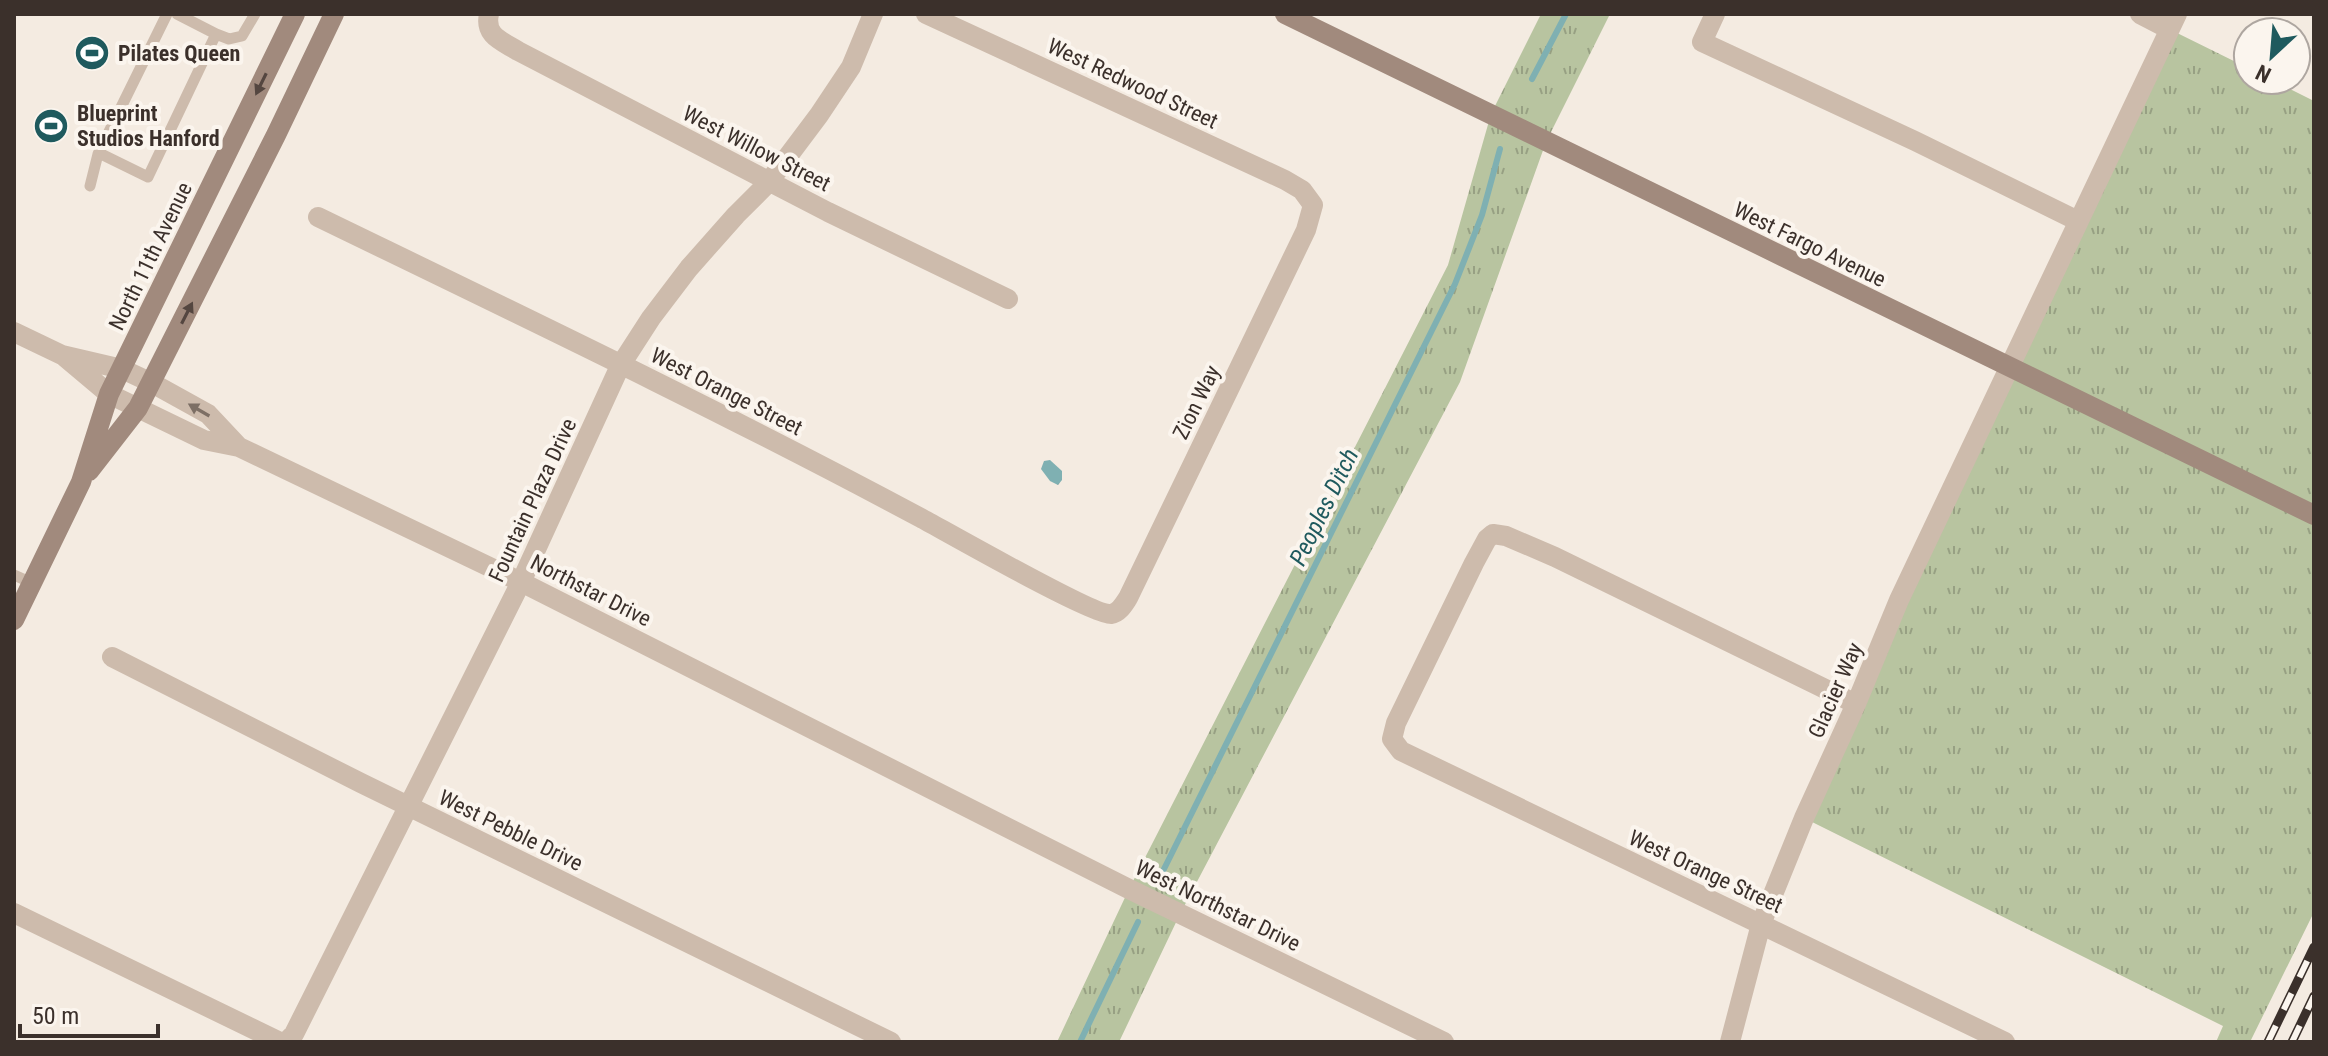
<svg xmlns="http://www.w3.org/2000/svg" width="2328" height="1056" viewBox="0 0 2328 1056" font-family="'Roboto Condensed',sans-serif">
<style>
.grass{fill:url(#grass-tufts)}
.water{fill:url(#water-ripples)}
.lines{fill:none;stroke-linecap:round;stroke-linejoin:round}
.stream{stroke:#7fb0b2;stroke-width:6}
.lane{stroke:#cdbbac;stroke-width:11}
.street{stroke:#cdbbac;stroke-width:20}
.secondary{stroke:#a18a7d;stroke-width:20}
.rail-casing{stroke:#3b302b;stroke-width:9}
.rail{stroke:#fbf5ee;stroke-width:6;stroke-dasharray:18;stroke-linecap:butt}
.oneway{fill:#544640}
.oneway2{fill:#7d6f65}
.labels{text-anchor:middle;stroke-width:8;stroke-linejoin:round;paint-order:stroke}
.poi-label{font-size:22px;font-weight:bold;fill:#3b302b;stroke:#fbf5ee;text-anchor:start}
.street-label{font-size:22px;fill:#3b302b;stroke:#fbf5ee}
.water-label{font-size:24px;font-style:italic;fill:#1f5a5e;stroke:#fbf5ee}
</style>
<defs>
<pattern id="grass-tufts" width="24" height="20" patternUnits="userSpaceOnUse" patternTransform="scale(2)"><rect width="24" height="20" fill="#b8c4a0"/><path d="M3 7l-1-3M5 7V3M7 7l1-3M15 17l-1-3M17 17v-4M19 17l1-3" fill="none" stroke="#97a083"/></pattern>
<pattern id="water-ripples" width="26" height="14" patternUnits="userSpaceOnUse" patternTransform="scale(2)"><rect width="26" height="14" fill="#7fb0b2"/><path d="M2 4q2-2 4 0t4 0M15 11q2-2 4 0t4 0" fill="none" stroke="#699091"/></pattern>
</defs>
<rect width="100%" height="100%" fill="#f4ebe1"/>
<path class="grass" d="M 1541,14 L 1610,14 L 1546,142 L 1460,382 L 1180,914 L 1119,1042 L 1057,1042 L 1129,889 L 1448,265 L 1491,114 Z
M 2169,29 L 2248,68 L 2248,80 L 2272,80 L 2314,101 L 2314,912 L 2250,1042 L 2216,1042 L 2223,1026 L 1804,818 Z"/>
<path class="water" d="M 1050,460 L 1062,471 L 1062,480 L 1058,485 L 1050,481 L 1041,469 L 1044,461 Z"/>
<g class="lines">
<path class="stream" d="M 1532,79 L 1566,14
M 1162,873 L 1455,284 L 1482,215 L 1500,149
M 1080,1042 L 1138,922"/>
<path class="lane" d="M 216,34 L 229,39 L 242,36 L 255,14
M 99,153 L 148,177 L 216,34 L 177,14
M 90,186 L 98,154 L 167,14
M 14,575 L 32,583"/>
<path class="street" d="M 489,14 C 484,36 502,41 518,51 L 828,212 L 1008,299
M 1715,14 L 1702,42 L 1915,141 L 2078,221
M 2140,14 L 2169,29
M 318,217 C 520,315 723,412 921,518 C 947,532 1094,616 1111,614 C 1119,613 1124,604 1128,598 L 1306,230 L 1313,205 L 1302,190 L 1285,180 L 926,14
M 14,332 L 62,355 L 122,369 L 152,383 L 208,414 L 239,447 L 521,582 L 1129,889 L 1444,1042
M 65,357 L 109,394 L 204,440 L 239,447
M 112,657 L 361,783 L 891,1042
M 1856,704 L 1555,557 L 1506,536 L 1493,534 L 1487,539 L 1474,563 L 1396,723 L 1392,739 L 1401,751 L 2005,1042
M 14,913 L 280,1042
M 286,1042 L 294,1034 L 521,582 L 620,366 L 651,318 L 689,268 L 736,215 L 768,183 L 819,115 L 851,67 L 873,14
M 1730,1042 L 1761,924 L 1804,818 L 1856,704 L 1899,600 L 2177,14"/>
<path class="secondary" d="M 1285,14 L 2314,515
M 89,471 L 138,408 L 276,135 L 334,14
M 14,620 L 81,482 L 109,394 L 295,14"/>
<g class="rail-casing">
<path id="rail" d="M 2268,1042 L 2314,947
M 2292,1042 L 2314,996"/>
</g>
<use href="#rail" class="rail"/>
</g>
<defs><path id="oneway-solid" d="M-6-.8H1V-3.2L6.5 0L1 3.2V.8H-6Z" transform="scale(2)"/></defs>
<g class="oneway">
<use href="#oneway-solid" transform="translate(261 84) rotate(116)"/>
<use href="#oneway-solid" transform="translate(187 313) rotate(-63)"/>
</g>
<use class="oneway2" href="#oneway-solid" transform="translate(199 410) rotate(-150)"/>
<defs>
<g id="stadium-disc" transform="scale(1.8)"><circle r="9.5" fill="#1f5a5e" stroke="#fbf5ee"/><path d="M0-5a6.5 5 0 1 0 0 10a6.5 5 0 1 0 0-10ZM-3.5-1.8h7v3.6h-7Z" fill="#fff"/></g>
</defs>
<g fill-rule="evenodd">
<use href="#stadium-disc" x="92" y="53"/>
<use href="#stadium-disc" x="51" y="126"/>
</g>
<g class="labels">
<g class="poi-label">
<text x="118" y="61">Pilates Queen</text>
<text x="77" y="121">Blueprint<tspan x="77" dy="25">Studios Hanford</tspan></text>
</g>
<g class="street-label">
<text transform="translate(1133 83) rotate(25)" y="8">West Redwood Street</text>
<text transform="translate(757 148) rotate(27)" y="8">West Willow Street</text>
<text transform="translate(1810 244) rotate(26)" y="8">West Fargo Avenue</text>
<text transform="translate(150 256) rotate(-64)" y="8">North 11th Avenue</text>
<text transform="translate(727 391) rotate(27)" y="8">West Orange Street</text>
<text transform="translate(1196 402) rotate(-64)" y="8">Zion Way</text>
<text transform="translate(532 500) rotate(-65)" y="8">Fountain Plaza Drive</text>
<text transform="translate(591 590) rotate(27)" y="8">Northstar Drive</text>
<text transform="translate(1835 690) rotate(-66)" y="8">Glacier Way</text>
<text transform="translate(511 830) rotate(26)" y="8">West Pebble Drive</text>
<text transform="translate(1706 871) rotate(25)" y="8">West Orange Street</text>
<text transform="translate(1218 905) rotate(26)" y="8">West Northstar Drive</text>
</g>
<g class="water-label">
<text transform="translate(1324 507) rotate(-64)" y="8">Peoples Ditch</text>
</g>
</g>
<rect width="2328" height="1056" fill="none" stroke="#3b302b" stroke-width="32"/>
<g transform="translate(2272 56) rotate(206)"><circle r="38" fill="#fbf5ee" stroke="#aea6a0" stroke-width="2"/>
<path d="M0-6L14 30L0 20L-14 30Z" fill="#1f5a5e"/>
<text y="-12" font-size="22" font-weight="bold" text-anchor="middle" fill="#3b302b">N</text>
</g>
<path d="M20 1024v12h138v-12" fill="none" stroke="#3b302b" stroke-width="4"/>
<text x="32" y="1024" font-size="24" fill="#3b302b" stroke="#fbf5ee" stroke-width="6" paint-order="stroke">50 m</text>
</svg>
